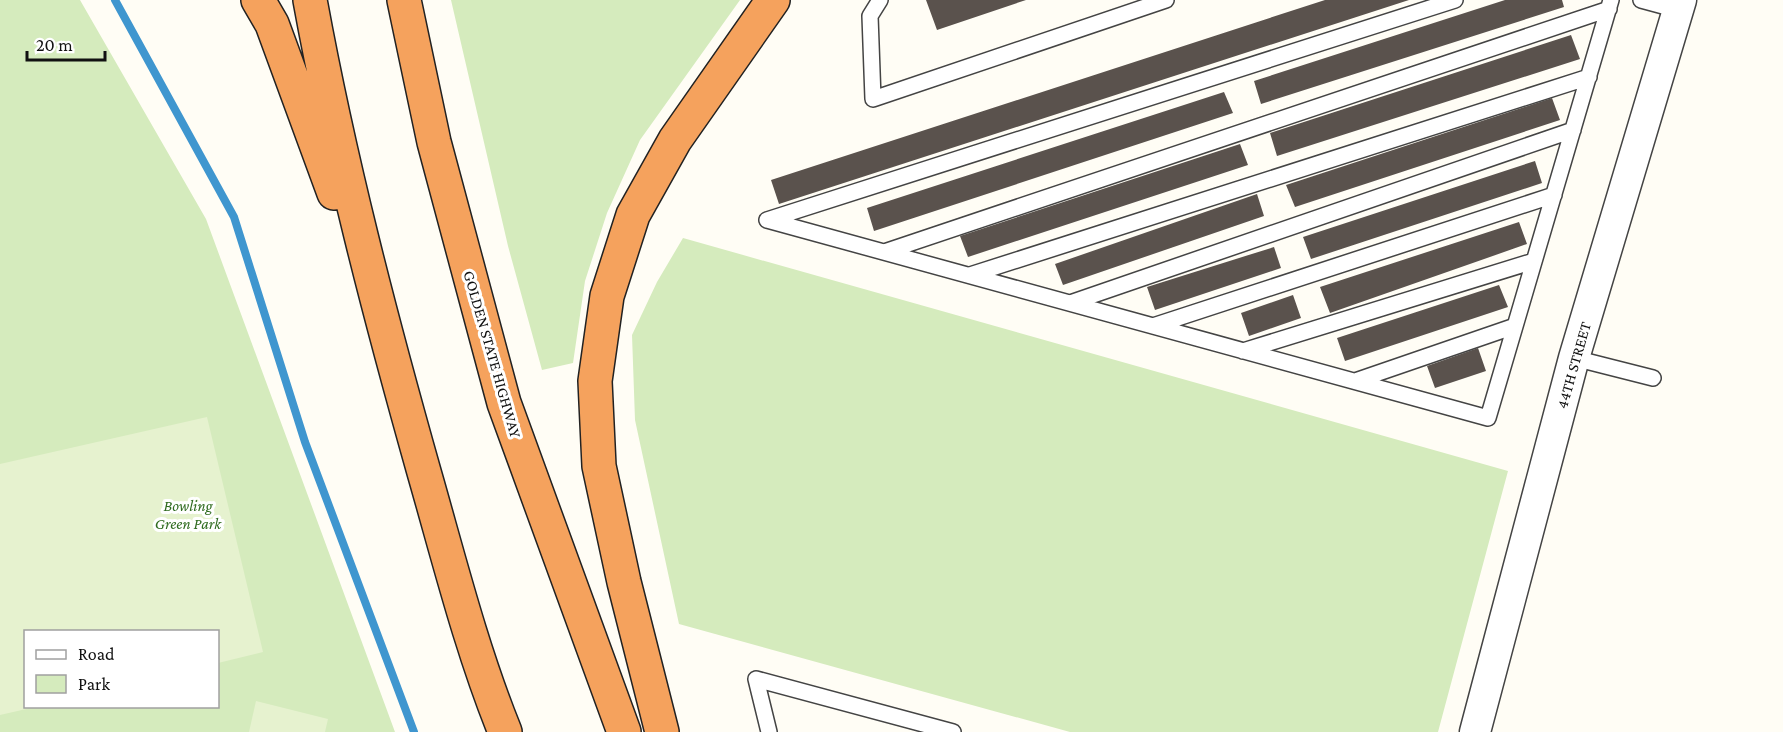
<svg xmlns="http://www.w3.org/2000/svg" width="1783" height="732" viewBox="0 0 1783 732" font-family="'Crimson Pro',serif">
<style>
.green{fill:#d5ebbd;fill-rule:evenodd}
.pitch{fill:#e6f2cf}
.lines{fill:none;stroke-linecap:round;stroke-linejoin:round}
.stream{stroke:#3f96cf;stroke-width:8}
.building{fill:#5a524d}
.lane-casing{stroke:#444;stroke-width:18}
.street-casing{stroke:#444;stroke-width:33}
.highway-casing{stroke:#222;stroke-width:36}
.lane{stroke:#fff;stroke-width:15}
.street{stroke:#fff;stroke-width:30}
.highway{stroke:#f5a25d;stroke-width:33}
.labels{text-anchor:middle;stroke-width:6;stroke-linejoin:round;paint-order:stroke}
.street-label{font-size:16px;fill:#111;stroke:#fff}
.park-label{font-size:16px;font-style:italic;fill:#2f6b1f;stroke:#fff}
</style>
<rect width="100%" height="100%" fill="#fffdf5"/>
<path class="green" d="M 0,0 L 80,0 L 206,219 L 395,732 L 0,732 ZM 26,632 L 218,632 L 218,706 L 26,706 Z
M 451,0 L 740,0 L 640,140 L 607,213 L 585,281 L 573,363 L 542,370 L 508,246 Z
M 683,238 L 1508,471 L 1438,732 L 1070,732 L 679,624 L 635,420 L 632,335 L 657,282 Z"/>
<path class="pitch" d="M 207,417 L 263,652 L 218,663 L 218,632 L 26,632 L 26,706 L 35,707 L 0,715 L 0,464 Z
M 256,701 L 328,719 L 325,732 L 249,732 Z"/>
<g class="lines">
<path class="stream" d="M 115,0 L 234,217 L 305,442 L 414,732"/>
</g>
<path class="building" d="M 926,0 L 1026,0 L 937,30 Z
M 1325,0 L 1409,0 L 779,204 L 771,180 Z
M 1505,0 L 1562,0 L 1564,7 L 1261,104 L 1254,81 Z
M 1571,35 L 1580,59 L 1277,156 L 1270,133 Z
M 1224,92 L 1233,113 L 874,231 L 867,208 Z
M 1552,98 L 1560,120 L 1295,207 L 1286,185 Z
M 1240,144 L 1248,165 L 968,257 L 960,236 Z
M 1535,161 L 1542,183 L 1311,259 L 1303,237 Z
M 1257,194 L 1264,216 L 1063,285 L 1055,264 Z
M 1519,222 L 1527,244 L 1330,313 L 1320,287 Z
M 1274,247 L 1281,268 L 1155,310 L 1147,287 Z
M 1499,285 L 1508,307 L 1345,361 L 1337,338 Z
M 1293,295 L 1301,318 L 1249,336 L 1241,313 Z
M 1478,348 L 1486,371 L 1435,388 L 1427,366 Z"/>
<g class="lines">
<g class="lane-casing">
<path id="lane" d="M 880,0 L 870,16 L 873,99 L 1166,0
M 1641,0 L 1678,10
M 767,220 L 1488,418 L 1611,0
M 767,220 L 1455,0
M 884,252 L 1609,9
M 970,275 L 1589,77
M 1070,303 L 1573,130
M 1153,326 L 1554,195
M 1243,351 L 1534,261
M 1574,358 L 1653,378
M 1355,381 L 1515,326
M 769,732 L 756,679 L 953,732"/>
</g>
<g class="street-casing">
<path id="street" d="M 1475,732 L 1574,358 L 1681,0"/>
</g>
<g class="highway-casing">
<path id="highway" d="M 258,0 L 272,24 L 334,193
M 310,0 C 339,159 380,316 424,472 C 449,559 471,648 505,732
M 404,0 L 434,142 L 504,403 L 624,732
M 662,732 L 624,582 L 599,466 L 595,381 L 607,296 L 633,215 L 675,140 L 773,0"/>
</g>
<use href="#lane" class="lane"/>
<use href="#street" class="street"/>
<use href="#highway" class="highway"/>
</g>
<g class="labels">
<g class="street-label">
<text transform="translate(493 354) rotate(74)" y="6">GOLDEN STATE HIGHWAY</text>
<text transform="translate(1573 365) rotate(-74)" y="6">44TH STREET</text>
</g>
<g class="park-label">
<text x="188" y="511">Bowling<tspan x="188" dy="18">Green Park</tspan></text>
</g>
</g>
<rect x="24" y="630" width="195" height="78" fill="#ffffff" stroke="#a0a0a0" stroke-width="1.5"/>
<rect x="36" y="650" width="30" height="9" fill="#ffffff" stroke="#a0a0a0" stroke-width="1.5"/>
<text x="78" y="660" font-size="18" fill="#111111">Road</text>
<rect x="36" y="675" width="30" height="18" fill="#d5ebbd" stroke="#a0a0a0" stroke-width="1.5"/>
<text x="78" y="690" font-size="18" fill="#111111">Park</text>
<path d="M27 51v9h78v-9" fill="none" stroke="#111111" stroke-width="3"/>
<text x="36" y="51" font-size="18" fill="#111111" stroke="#ffffff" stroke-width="4.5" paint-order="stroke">20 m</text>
</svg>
